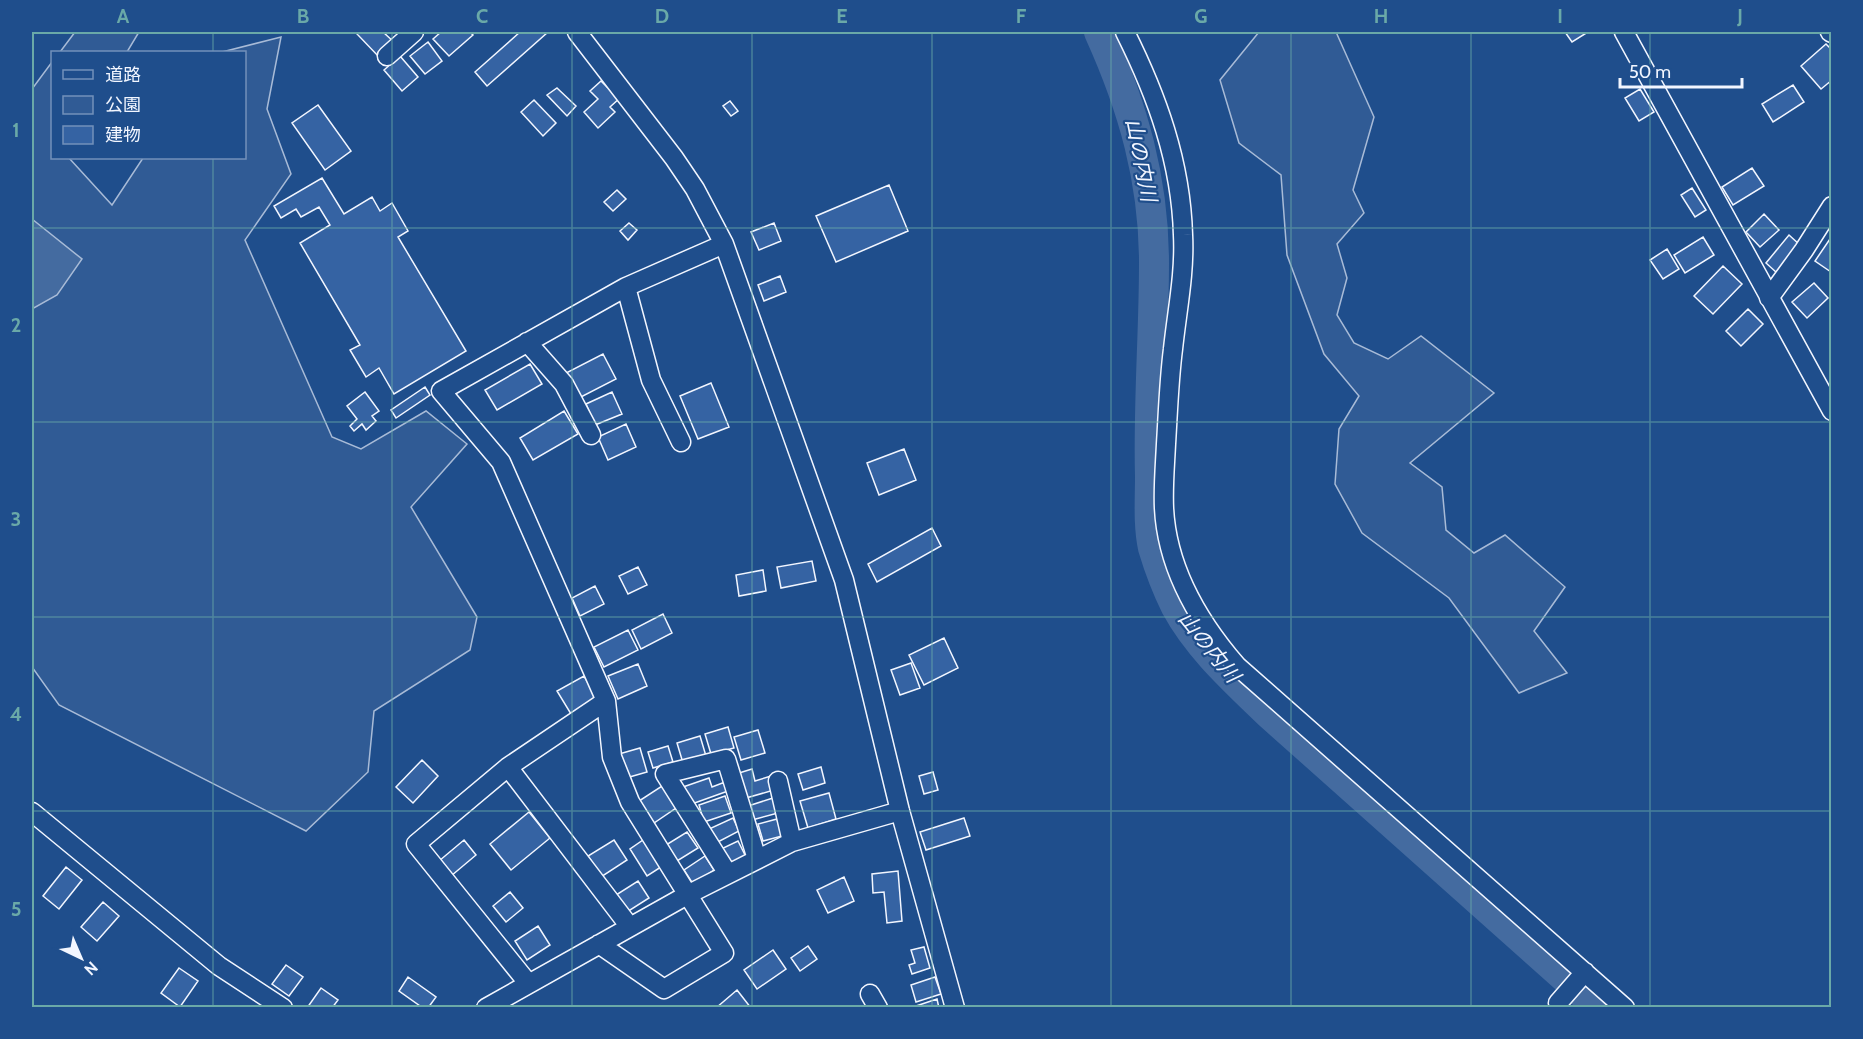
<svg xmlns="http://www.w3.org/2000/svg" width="1863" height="1039" viewBox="0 0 1863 1039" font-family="Cabin,'Noto Sans JP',sans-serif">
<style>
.green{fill:#305b95;stroke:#a8bbd7;stroke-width:1.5}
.water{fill:#446ba0;stroke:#a8bbd7;stroke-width:1.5}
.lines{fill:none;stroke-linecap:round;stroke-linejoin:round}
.river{stroke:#446ba0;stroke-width:30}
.building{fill:#3563a3;stroke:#f2f6ff;stroke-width:1.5}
.minor-casing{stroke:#f2f6ff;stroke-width:21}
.minor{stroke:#1f4e8c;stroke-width:18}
.grid{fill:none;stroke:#6aa9a8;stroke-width:1.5;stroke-opacity:0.55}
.labels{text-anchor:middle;stroke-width:4.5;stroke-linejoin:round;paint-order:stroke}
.water-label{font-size:21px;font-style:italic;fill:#f2f6ff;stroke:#1f4e8c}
.neatline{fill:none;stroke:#6aa9a8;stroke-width:2}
.grid-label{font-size:20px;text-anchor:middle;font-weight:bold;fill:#6aa9a8}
</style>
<rect width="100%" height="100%" fill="#1f4e8c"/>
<path class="green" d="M 75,32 L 139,32 L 127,52 L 60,52 Z
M 1259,32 L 1336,32 L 1374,117 L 1353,190 L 1364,213 L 1337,244 L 1347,278 L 1337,315 L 1354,343 L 1388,359 L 1421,336 L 1494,393 L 1410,463 L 1442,487 L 1446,530 L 1474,553 L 1505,535 L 1565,587 L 1534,631 L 1567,673 L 1519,693 L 1449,598 L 1362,533 L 1335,484 L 1339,429 L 1359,396 L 1324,354 L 1287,255 L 1281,175 L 1239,143 L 1220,80 Z
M 281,37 L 267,109 L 291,174 L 245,240 L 332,437 L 361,449 L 426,411 L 467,444 L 411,507 L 477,617 L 470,650 L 374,711 L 368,772 L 306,831 L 59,705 L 32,667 L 32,89 L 52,62 L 52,158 L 69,158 L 112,205 L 143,158 L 244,158 L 244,52 L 222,52 Z"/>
<path class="water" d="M 32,219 L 82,259 L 57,295 L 32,309 Z"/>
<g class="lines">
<path class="river" d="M 1099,32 C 1133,107 1154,180 1154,263 C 1154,334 1148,405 1150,476 C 1150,499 1148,525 1153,548 C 1159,568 1167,589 1176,607 C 1198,648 1235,681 1268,713 L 1599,1008"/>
</g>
<path class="building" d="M 360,32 L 383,32 L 395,43 L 380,58 L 357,34 Z
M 441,32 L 470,32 L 473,35 L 449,56 L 433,39 Z
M 520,32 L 548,32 L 487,86 L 475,72 Z
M 1565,32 L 1588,32 L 1572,42 Z
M 428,42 L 442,61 L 425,74 L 410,56 Z
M 1826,44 L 1832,50 L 1832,80 L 1821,89 L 1801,66 Z
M 400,56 L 418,77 L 402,91 L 384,70 Z
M 601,81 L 607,87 L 609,85 L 621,97 L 610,107 L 615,112 L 598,128 L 584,112 L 598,99 L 590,91 Z
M 1793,85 L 1804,102 L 1773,122 L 1762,104 Z
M 557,88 L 576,106 L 567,116 L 547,95 Z
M 1640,89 L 1654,112 L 1639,121 L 1625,98 Z
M 534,100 L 556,123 L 543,136 L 521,112 Z
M 730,101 L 738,111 L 731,116 L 723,106 Z
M 318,105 L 351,151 L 325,170 L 292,123 Z
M 1752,168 L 1764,186 L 1733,205 L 1722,187 Z
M 322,178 L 344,214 L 372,197 L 380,211 L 392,203 L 408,231 L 398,237 L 466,351 L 394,394 L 379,368 L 366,377 L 350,350 L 360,345 L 300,243 L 330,225 L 319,207 L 301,217 L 296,209 L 281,218 L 274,206 Z
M 889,185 L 908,231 L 836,262 L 816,216 Z
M 1692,188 L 1706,210 L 1695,217 L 1681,195 Z
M 617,190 L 626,199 L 613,211 L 604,202 Z
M 1764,214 L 1779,230 L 1760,247 L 1746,232 Z
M 629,223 L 637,230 L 628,240 L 620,231 Z
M 774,223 L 781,241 L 759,250 L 751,232 Z
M 1789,235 L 1800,245 L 1777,273 L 1766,263 Z
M 1832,236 L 1832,270 L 1831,272 L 1815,261 Z
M 1703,237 L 1714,255 L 1685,273 L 1674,255 Z
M 1667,249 L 1679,269 L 1663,279 L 1650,260 Z
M 1723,266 L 1742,284 L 1713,314 L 1694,296 Z
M 780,276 L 786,292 L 764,301 L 758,285 Z
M 1814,283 L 1828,298 L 1807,318 L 1792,302 Z
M 1748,309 L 1763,324 L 1741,346 L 1726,331 Z
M 603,354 L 616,379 L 579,398 L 566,373 Z
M 530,364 L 542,384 L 497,410 L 485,390 Z
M 711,383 L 729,427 L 698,439 L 680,396 Z
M 425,387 L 430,395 L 396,418 L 391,410 Z
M 365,392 L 379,411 L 372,416 L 376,421 L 366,430 L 362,424 L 354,431 L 350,426 L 357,419 L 347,406 Z
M 612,392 L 622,414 L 595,425 L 586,404 Z
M 564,411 L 578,434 L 533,460 L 520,438 Z
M 626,424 L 636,447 L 608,460 L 598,437 Z
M 904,449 L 916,480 L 879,495 L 867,463 Z
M 932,528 L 941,546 L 877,582 L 868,564 Z
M 812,561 L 816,581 L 781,588 L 777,567 Z
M 638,567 L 647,585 L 628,594 L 619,576 Z
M 763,570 L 766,591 L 739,596 L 736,575 Z
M 595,586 L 604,604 L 580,616 L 572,598 Z
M 663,614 L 672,633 L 641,649 L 632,630 Z
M 628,630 L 638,650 L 604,667 L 594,647 Z
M 944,638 L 958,668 L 924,685 L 909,655 Z
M 911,663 L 920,688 L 900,695 L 891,670 Z
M 638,664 L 647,686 L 618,699 L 608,676 Z
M 584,676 L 597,699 L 571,714 L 557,691 Z
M 728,727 L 734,748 L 711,754 L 705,734 Z
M 758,730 L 765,753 L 741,760 L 734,737 Z
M 700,736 L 706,756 L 683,763 L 677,743 Z
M 668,746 L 673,762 L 653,768 L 648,752 Z
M 640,748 L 647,772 L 626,778 L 619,754 Z
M 422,760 L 438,776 L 413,803 L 396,787 Z
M 821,767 L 825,783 L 803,790 L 798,774 Z
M 752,769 L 755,781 L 771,776 L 774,790 L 746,798 L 739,773 Z
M 933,772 L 938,790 L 924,794 L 919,776 Z
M 709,778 L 712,787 L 725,782 L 728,791 L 689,805 L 683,787 Z
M 662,786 L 676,808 L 654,823 L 639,801 Z
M 829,793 L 836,819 L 808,828 L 800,801 Z
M 725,796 L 731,813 L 704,822 L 699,805 Z
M 773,798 L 778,813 L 752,820 L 748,806 Z
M 529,812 L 550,838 L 511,870 L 490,844 Z
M 733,818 L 739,831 L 716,843 L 709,829 Z
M 964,818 L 970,836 L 926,850 L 920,832 Z
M 777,819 L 782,836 L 763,841 L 758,824 Z
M 687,832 L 698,848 L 677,861 L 666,845 Z
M 464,840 L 476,855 L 451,876 L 439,861 Z
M 614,840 L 627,860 L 601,877 L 588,856 Z
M 643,840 L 661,867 L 647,876 L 630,849 Z
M 738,841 L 746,857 L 727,866 L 719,850 Z
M 705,856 L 714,870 L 693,884 L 684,870 Z
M 66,867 L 82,880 L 59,909 L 43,896 Z
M 898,871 L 902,921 L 887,923 L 884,892 L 873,893 L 872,874 Z
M 844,877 L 854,901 L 828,913 L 817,890 Z
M 638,881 L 649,898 L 627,912 L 616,895 Z
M 510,892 L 523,908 L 506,922 L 493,906 Z
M 103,902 L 119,916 L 97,941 L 81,927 Z
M 538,926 L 550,945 L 527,960 L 515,941 Z
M 808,946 L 817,959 L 800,971 L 791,958 Z
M 924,947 L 930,968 L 912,974 L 909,965 L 915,963 L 911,950 Z
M 773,950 L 786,969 L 757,989 L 744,970 Z
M 286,965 L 303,977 L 289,996 L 272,984 Z
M 179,968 L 198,981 L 180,1007 L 161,993 Z
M 408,977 L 436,997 L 428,1008 L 423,1008 L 399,991 Z
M 935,977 L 941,994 L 916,1002 L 911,985 Z
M 321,988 L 338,1000 L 332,1008 L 307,1008 Z
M 737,990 L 751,1008 L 716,1008 Z
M 937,999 L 939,1008 L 910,1008 Z"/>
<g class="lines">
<g class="minor-casing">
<path id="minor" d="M 577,32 L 674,158 L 695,189 L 724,244 L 844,580 L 900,811 L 955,1008
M 1125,32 C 1157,96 1181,162 1183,235 C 1185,273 1177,311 1173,349 C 1169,380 1168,412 1166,444 C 1165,465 1163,487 1164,508 C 1167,569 1198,621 1237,666 L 1625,1008
M 1624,32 L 1832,411
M 1830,32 L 1832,33
M 387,56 L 414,32
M 626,287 L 651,380 L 681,442
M 1769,298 L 1804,250 L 1832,206
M 527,342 L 564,384 L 591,435
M 508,767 L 630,927
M 778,781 L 792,842
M 32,812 L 219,966 L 283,1008
M 728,874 L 665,774 L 726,759 L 757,859
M 599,944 L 664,989 L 724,953 L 630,802 L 612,757 L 606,701 L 501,462 L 441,391 L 626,287 L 724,244
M 528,983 L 416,844 L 508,767 L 606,701
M 870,994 L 878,1008
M 1558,1003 L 1585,972
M 486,1008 L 689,894 L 792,842 L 900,811"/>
</g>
<use href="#minor" class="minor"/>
</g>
<path class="grid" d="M 213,32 L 213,52M 392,32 L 392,1008M 572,32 L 572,1008M 752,32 L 752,1008M 932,32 L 932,1008M 1111,32 L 1111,1008M 1291,32 L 1291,1008M 1471,32 L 1471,1008M 1650,32 L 1650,1008M 213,158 L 213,1008M 32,228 L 1832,228M 32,422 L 1832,422M 32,617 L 1832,617M 32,811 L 1832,811"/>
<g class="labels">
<g class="water-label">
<text transform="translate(1141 160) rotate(79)" y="7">山の内川</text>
<text transform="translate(1209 647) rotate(51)" y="7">山の内川</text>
</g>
</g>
<rect width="1863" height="1039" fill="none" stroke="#1f4e8c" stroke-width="66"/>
<rect x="51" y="51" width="195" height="108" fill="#1f4e8c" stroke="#7391ba" stroke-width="1.5"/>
<rect x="63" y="70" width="30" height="9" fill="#1f4e8c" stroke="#7391ba" stroke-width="1.5"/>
<text x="105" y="81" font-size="18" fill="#f2f6ff">道路</text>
<rect x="63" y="96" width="30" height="18" fill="#305b95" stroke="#7391ba" stroke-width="1.5"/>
<text x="105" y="111" font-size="18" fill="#f2f6ff">公園</text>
<rect x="63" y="126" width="30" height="18" fill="#3563a3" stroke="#7391ba" stroke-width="1.5"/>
<text x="105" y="141" font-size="18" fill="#f2f6ff">建物</text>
<g transform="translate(81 958) rotate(136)" stroke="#1f4e8c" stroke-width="4.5" paint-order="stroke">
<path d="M0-4.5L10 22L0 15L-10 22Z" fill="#f2f6ff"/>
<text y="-9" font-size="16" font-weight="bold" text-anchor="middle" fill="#f2f6ff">N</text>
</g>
<path d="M1620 78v9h122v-9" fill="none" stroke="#f2f6ff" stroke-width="3"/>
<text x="1629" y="78" font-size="18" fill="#f2f6ff" stroke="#1f4e8c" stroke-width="4.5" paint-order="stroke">50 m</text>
<rect x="33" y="33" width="1797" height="973" class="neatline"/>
<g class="grid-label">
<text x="123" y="23">A</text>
<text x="303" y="23">B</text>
<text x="482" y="23">C</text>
<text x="662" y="23">D</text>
<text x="842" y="23">E</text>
<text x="1021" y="23">F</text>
<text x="1201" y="23">G</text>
<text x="1381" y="23">H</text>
<text x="1560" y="23">I</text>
<text x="1740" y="23">J</text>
<text x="16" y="137">1</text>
<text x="16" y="332">2</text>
<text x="16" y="526">3</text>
<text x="16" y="721">4</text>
<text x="16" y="916">5</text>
</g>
</svg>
